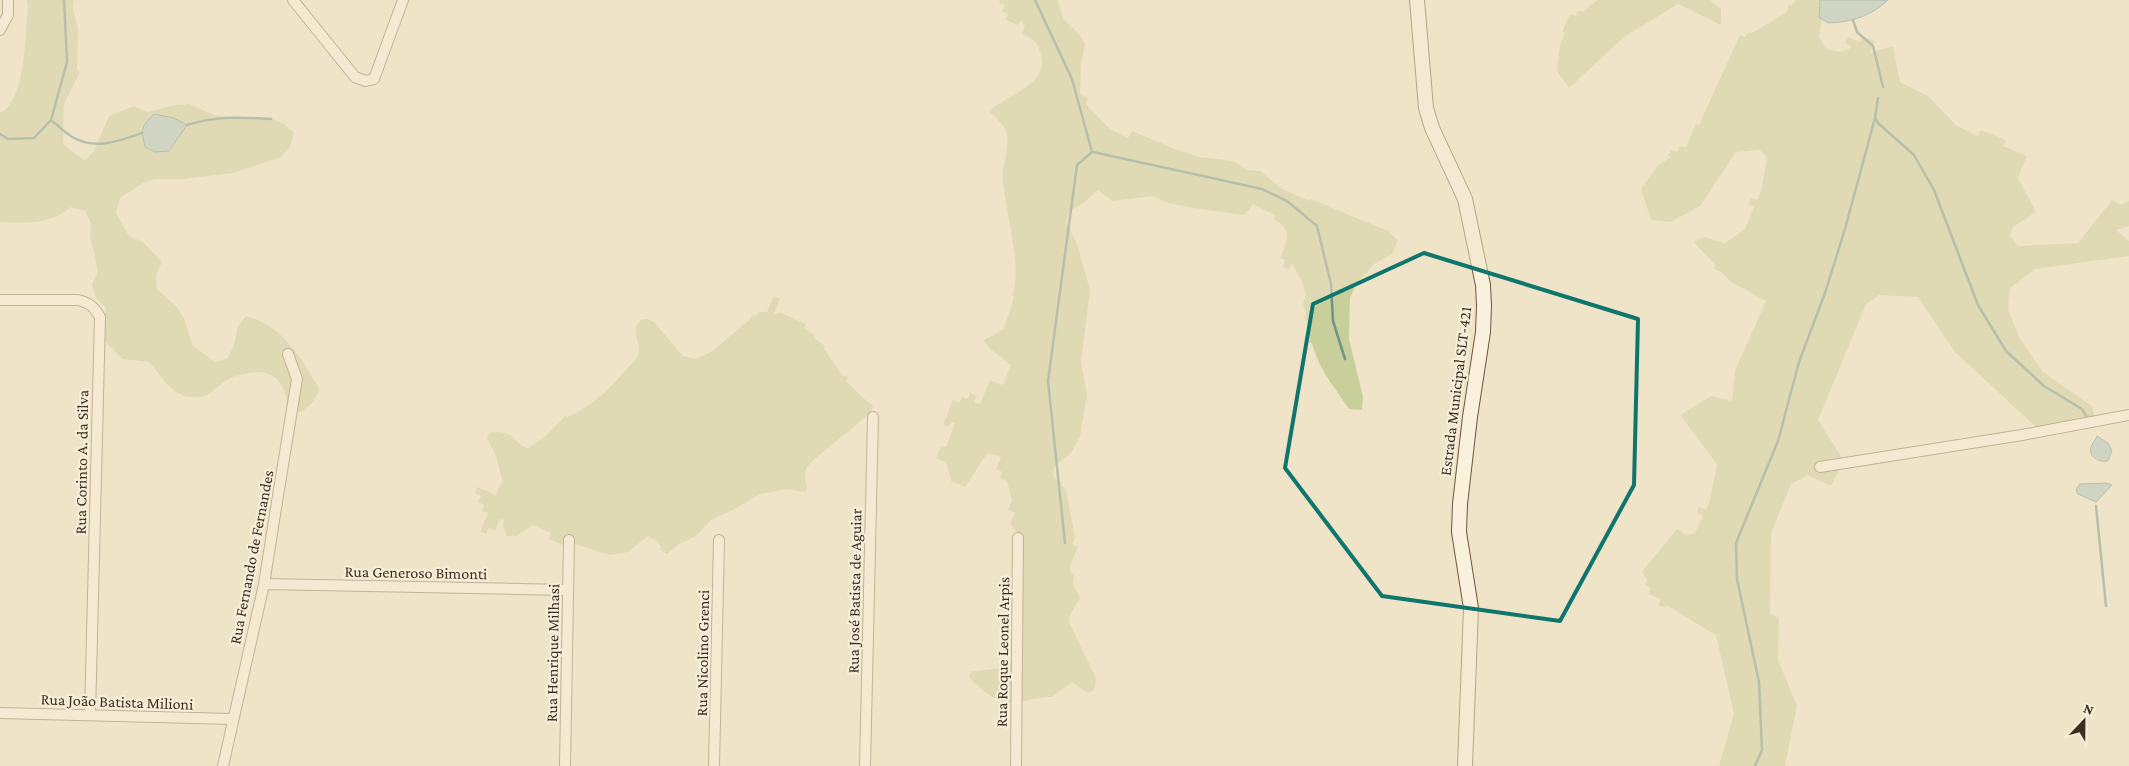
<svg xmlns="http://www.w3.org/2000/svg" width="2129" height="766" viewBox="0 0 2129 766" font-family="'Crimson Pro',serif">
<style>
.green{fill:#c9cf9b}
.water{fill:#a9c4bc;stroke:#6f938a}
.lines{fill:none;stroke-linecap:round;stroke-linejoin:round}
.stream{stroke:#6f938a;stroke-width:2.5}
.street-casing{stroke:#8d765c;stroke-width:12}
.secondary-casing{stroke:#6f573f;stroke-width:16}
.street{stroke:#faf1dc;stroke-width:10}
.secondary{stroke:#faf1dc;stroke-width:14}
.marked{fill:none;stroke:#0f766e;stroke-width:4;stroke-linejoin:round}
.labels{text-anchor:middle;stroke-width:4.5;stroke-linejoin:round;paint-order:stroke}
.street-label{font-size:16px;fill:#3d2e20;stroke:#f7eed8}
</style>
<rect width="100%" height="100%" fill="#f0e4c8"/>
<path class="green" d="M 27,0 L 74,0 L 73,9 L 78,29 L 77,69 L 80,72 L 64,104 L 63,144 L 85,161 L 94,151 L 109,116 L 134,106 L 147,112 L 175,105 L 189,104 L 217,116 L 270,118 L 284,124 L 294,133 L 290,147 L 281,157 L 233,173 L 183,179 L 155,179 L 143,183 L 120,198 L 116,213 L 129,236 L 143,242 L 162,262 L 156,275 L 157,289 L 177,307 L 185,320 L 192,345 L 215,362 L 228,358 L 234,345 L 238,326 L 246,316 C 283,325 302,359 320,390 L 312,403 L 301,412 L 288,411 C 286,374 265,364 231,378 C 215,385 212,399 192,397 C 171,396 161,375 149,362 L 123,359 L 99,336 L 106,307 L 96,298 L 92,285 L 98,271 L 90,236 L 91,223 L 85,211 L 71,207 C 49,225 26,223 0,222 L 0,113 C 26,101 25,35 28,8 Z
M 1000,0 L 1057,0 L 1064,20 L 1080,35 L 1085,44 L 1081,64 L 1080,94 L 1088,98 L 1086,104 L 1109,128 L 1128,138 L 1132,131 L 1175,149 L 1199,157 L 1227,160 L 1237,163 L 1247,170 L 1260,171 L 1282,189 L 1310,201 L 1311,199 L 1388,231 L 1398,240 L 1392,254 L 1374,264 L 1356,284 L 1350,298 L 1349,339 L 1363,397 L 1362,410 L 1349,409 C 1333,385 1319,370 1312,343 L 1309,342 L 1310,338 L 1308,321 L 1304,319 L 1306,314 L 1303,304 L 1306,295 L 1302,282 L 1292,264 L 1289,269 L 1283,267 L 1285,260 L 1280,258 C 1286,243 1294,228 1274,220 L 1275,215 L 1253,204 L 1246,214 L 1242,215 L 1187,207 L 1169,203 L 1153,196 L 1112,201 L 1098,190 L 1082,204 L 1069,211 L 1066,222 L 1077,244 L 1090,290 L 1081,363 L 1087,395 L 1080,437 L 1071,453 L 1055,466 L 1053,473 L 1054,478 L 1062,482 L 1061,485 L 1066,489 L 1074,532 L 1075,538 L 1072,544 L 1078,547 L 1070,566 L 1071,573 L 1074,574 L 1073,584 L 1080,598 L 1070,615 L 1069,622 L 1096,678 L 1095,688 L 1091,692 L 1086,692 L 1072,682 L 1052,697 C 1038,696 1026,702 1013,703 C 996,703 979,688 969,677 L 971,672 C 987,668 1006,672 1014,656 L 1021,537 L 1010,524 L 1015,513 L 1008,510 L 1012,500 L 1007,481 L 1000,478 L 1002,472 L 996,469 L 1001,457 L 988,453 C 978,464 974,476 965,487 L 951,481 L 946,462 L 936,458 L 941,446 L 946,447 L 955,423 L 951,422 L 949,427 L 943,425 L 953,400 L 959,403 L 962,397 L 968,399 L 970,393 L 977,396 L 974,402 L 980,404 L 990,380 L 1003,385 L 1011,365 L 989,348 L 984,340 L 1004,329 L 1014,297 L 1012,296 C 1024,268 1003,207 1003,174 C 1004,162 1009,147 1007,135 C 1005,125 996,118 989,111 C 1006,95 1050,85 1041,55 C 1038,42 1034,39 1022,34 L 1025,26 L 1021,20 L 1018,25 L 1006,20 L 1008,14 L 1002,11 L 1005,5 L 999,3 Z
M 1597,0 L 1710,0 L 1721,9 L 1721,25 L 1678,4 L 1624,37 L 1569,88 L 1557,71 L 1560,44 L 1565,33 L 1562,32 L 1570,14 L 1576,16 L 1578,10 L 1583,12 Z
M 1796,0 L 1825,0 L 1819,37 L 1826,49 L 1840,52 L 1849,49 L 1851,46 L 1845,43 L 1848,37 L 1860,42 L 1862,36 L 1875,41 L 1870,53 L 1893,46 L 1900,82 L 1928,96 L 1957,126 L 1978,136 L 1981,130 L 2006,140 L 2003,146 L 2027,156 L 2018,178 L 2036,212 L 2013,227 L 2010,236 L 2018,246 L 2078,243 L 2112,200 L 2121,205 L 2129,201 L 2129,226 L 2116,230 L 2129,241 L 2129,256 L 2035,269 L 2010,288 L 2008,310 L 2020,339 L 2043,372 L 2092,406 L 2095,418 L 2036,427 L 1955,352 L 1918,297 L 1879,295 L 1866,304 L 1818,420 L 1844,461 L 1831,486 L 1808,475 L 1791,484 L 1771,533 L 1770,613 L 1779,619 L 1778,660 L 1797,706 L 1785,766 L 1719,766 L 1734,714 L 1716,635 L 1666,605 L 1664,607 L 1658,605 L 1661,599 L 1648,594 L 1651,588 L 1645,585 L 1647,580 L 1642,572 L 1677,529 L 1686,535 L 1695,533 L 1703,516 L 1697,513 L 1699,507 L 1706,509 L 1710,500 L 1717,464 L 1680,415 L 1711,396 L 1732,401 L 1735,371 L 1766,301 L 1731,282 L 1721,272 L 1714,269 L 1715,265 L 1694,242 L 1704,237 L 1725,243 L 1745,229 L 1754,207 L 1748,204 L 1751,198 L 1757,200 L 1761,192 L 1767,158 L 1760,150 L 1736,152 L 1700,206 L 1671,222 L 1651,220 L 1641,189 L 1657,166 L 1671,157 L 1668,156 L 1671,150 L 1677,152 L 1679,146 L 1686,147 L 1696,124 L 1699,125 L 1740,35 L 1745,37 L 1749,32 L 1752,33 L 1786,13 L 1789,5 L 1791,6 Z
M 774,296 L 780,299 L 774,314 L 781,313 L 806,324 L 804,328 L 815,335 L 814,338 L 825,346 L 824,349 L 842,375 L 848,377 L 846,381 L 862,397 L 873,406 C 872,418 816,453 806,469 C 803,475 806,482 807,488 L 805,492 L 787,489 L 760,494 L 733,510 L 712,519 L 696,536 L 679,544 L 667,554 L 660,550 L 661,547 L 657,541 L 648,536 L 628,552 L 610,555 L 572,543 L 567,547 L 549,539 L 551,533 L 533,525 L 517,536 L 507,536 L 503,526 L 504,520 L 500,519 L 495,531 L 489,528 L 486,534 L 480,532 L 488,513 L 482,511 L 484,505 L 478,502 L 481,496 L 475,493 L 477,487 L 496,495 L 501,483 L 503,483 L 496,456 L 487,438 C 489,433 491,432 496,432 C 517,432 514,445 528,448 L 546,436 L 565,416 L 568,417 C 591,406 608,391 624,372 C 628,367 634,362 637,357 C 644,345 629,331 640,321 C 645,317 649,319 654,322 L 683,356 L 695,359 L 711,352 L 749,320 L 752,315 L 754,316 L 760,312 L 767,312 Z"/>
<path class="water" d="M 1820,0 L 1888,0 C 1871,16 1852,22 1828,23 L 1819,17 Z
M 154,114 L 174,118 L 187,125 L 169,151 L 155,152 L 145,147 C 141,129 141,127 154,114 Z
M 2097,436 L 2108,443 L 2112,451 L 2108,461 C 2100,463 2088,457 2091,447 C 2092,443 2096,440 2097,436 Z
M 2107,483 L 2112,485 L 2096,502 L 2078,494 L 2076,490 L 2080,484 Z"/>
<g class="lines">
<path class="stream" d="M 1035,0 L 1072,79 L 1092,152 L 1077,165 L 1048,381 L 1065,543
M 1853,20 L 1857,32 L 1873,46 L 1883,87
M 1878,98 L 1875,118 L 1879,124 L 1914,155 L 1934,190 L 1978,305 L 2006,351 L 2044,386 L 2082,409 L 2088,419
M 52,121 C 59,126 66,134 74,138 C 97,150 119,141 142,133
M 187,125 C 215,116 242,117 271,119
M 0,134 L 8,139 L 34,138 L 51,120 L 67,62 L 64,0
M 1093,152 L 1262,189 L 1287,201 L 1317,226 L 1331,284 L 1333,321 L 1345,359
M 2096,506 L 2106,606
M 1755,766 L 1762,750 L 1759,682 L 1737,579 L 1736,543 L 1778,441 L 1799,362 L 1825,293 L 1845,229 L 1875,118"/>
<g class="street-casing">
<path id="street" d="M 293,0 L 355,77 L 366,81 L 374,79 L 403,0
M 0,30 L 8,15 L 8,0
M 0,300 L 78,300 C 90,303 94,307 100,317 L 90,715
M 1820,467 L 2022,435 L 2129,415
M 264,584 L 567,590
M 0,713 L 233,719
M 223,766 L 264,584 L 276,508 L 297,379 L 288,354
M 565,766 L 569,540
M 714,766 L 719,540
M 865,766 L 873,417
M 1016,766 L 1018,538"/>
</g>
<g class="secondary-casing">
<path id="secondary" d="M 1417,0 L 1426,108 L 1432,128 L 1465,199 L 1483,285 L 1484,306 L 1483,332 L 1470,417 L 1460,504 L 1459,532 L 1471,608 L 1465,766"/>
</g>
<use href="#street" class="street"/>
<use href="#secondary" class="secondary"/>
</g>
<path d="M0 0H2129V766H0ZM 1424,253 L 1638,319 L 1634,485 L 1560,621 L 1382,596 L 1285,468 L 1313,304 Z" fill="#f0e4c8" fill-opacity=".55" fill-rule="evenodd"/>
<path class="marked" d="M 1424,253 L 1638,319 L 1634,485 L 1560,621 L 1382,596 L 1285,468 L 1313,304 Z"/>
<g class="labels">
<g class="street-label">
<text transform="translate(1455 391) rotate(-83)" y="6">Estrada Municipal SLT-421</text>
<text transform="translate(81 462) rotate(-89)" y="6">Rua Corinto A. da Silva</text>
<text transform="translate(251 557) rotate(-79)" y="6">Rua Fernando de Fernandes</text>
<text transform="translate(416 572) rotate(1)" y="6">Rua Generoso Bimonti</text>
<text transform="translate(854 591) rotate(-89)" y="6">Rua José Batista de Aguiar</text>
<text transform="translate(1002 652) rotate(-89)" y="6">Rua Roque Leonel Arpis</text>
<text transform="translate(552 653) rotate(-89)" y="6">Rua Henrique Milhasi</text>
<text transform="translate(702 653) rotate(-89)" y="6">Rua Nicolino Grenci</text>
<text transform="translate(117 701) rotate(2)" y="6">Rua João Batista Milioni</text>
</g>
</g>
<g transform="translate(2084 721) rotate(22)" stroke="#f7eed8" stroke-width="4" paint-order="stroke">
<path d="M0-4L9 19L0 12L-9 19Z" fill="#3d2e20"/>
<text y="-8" font-size="14" font-weight="bold" text-anchor="middle" fill="#3d2e20">N</text>
</g>
</svg>
